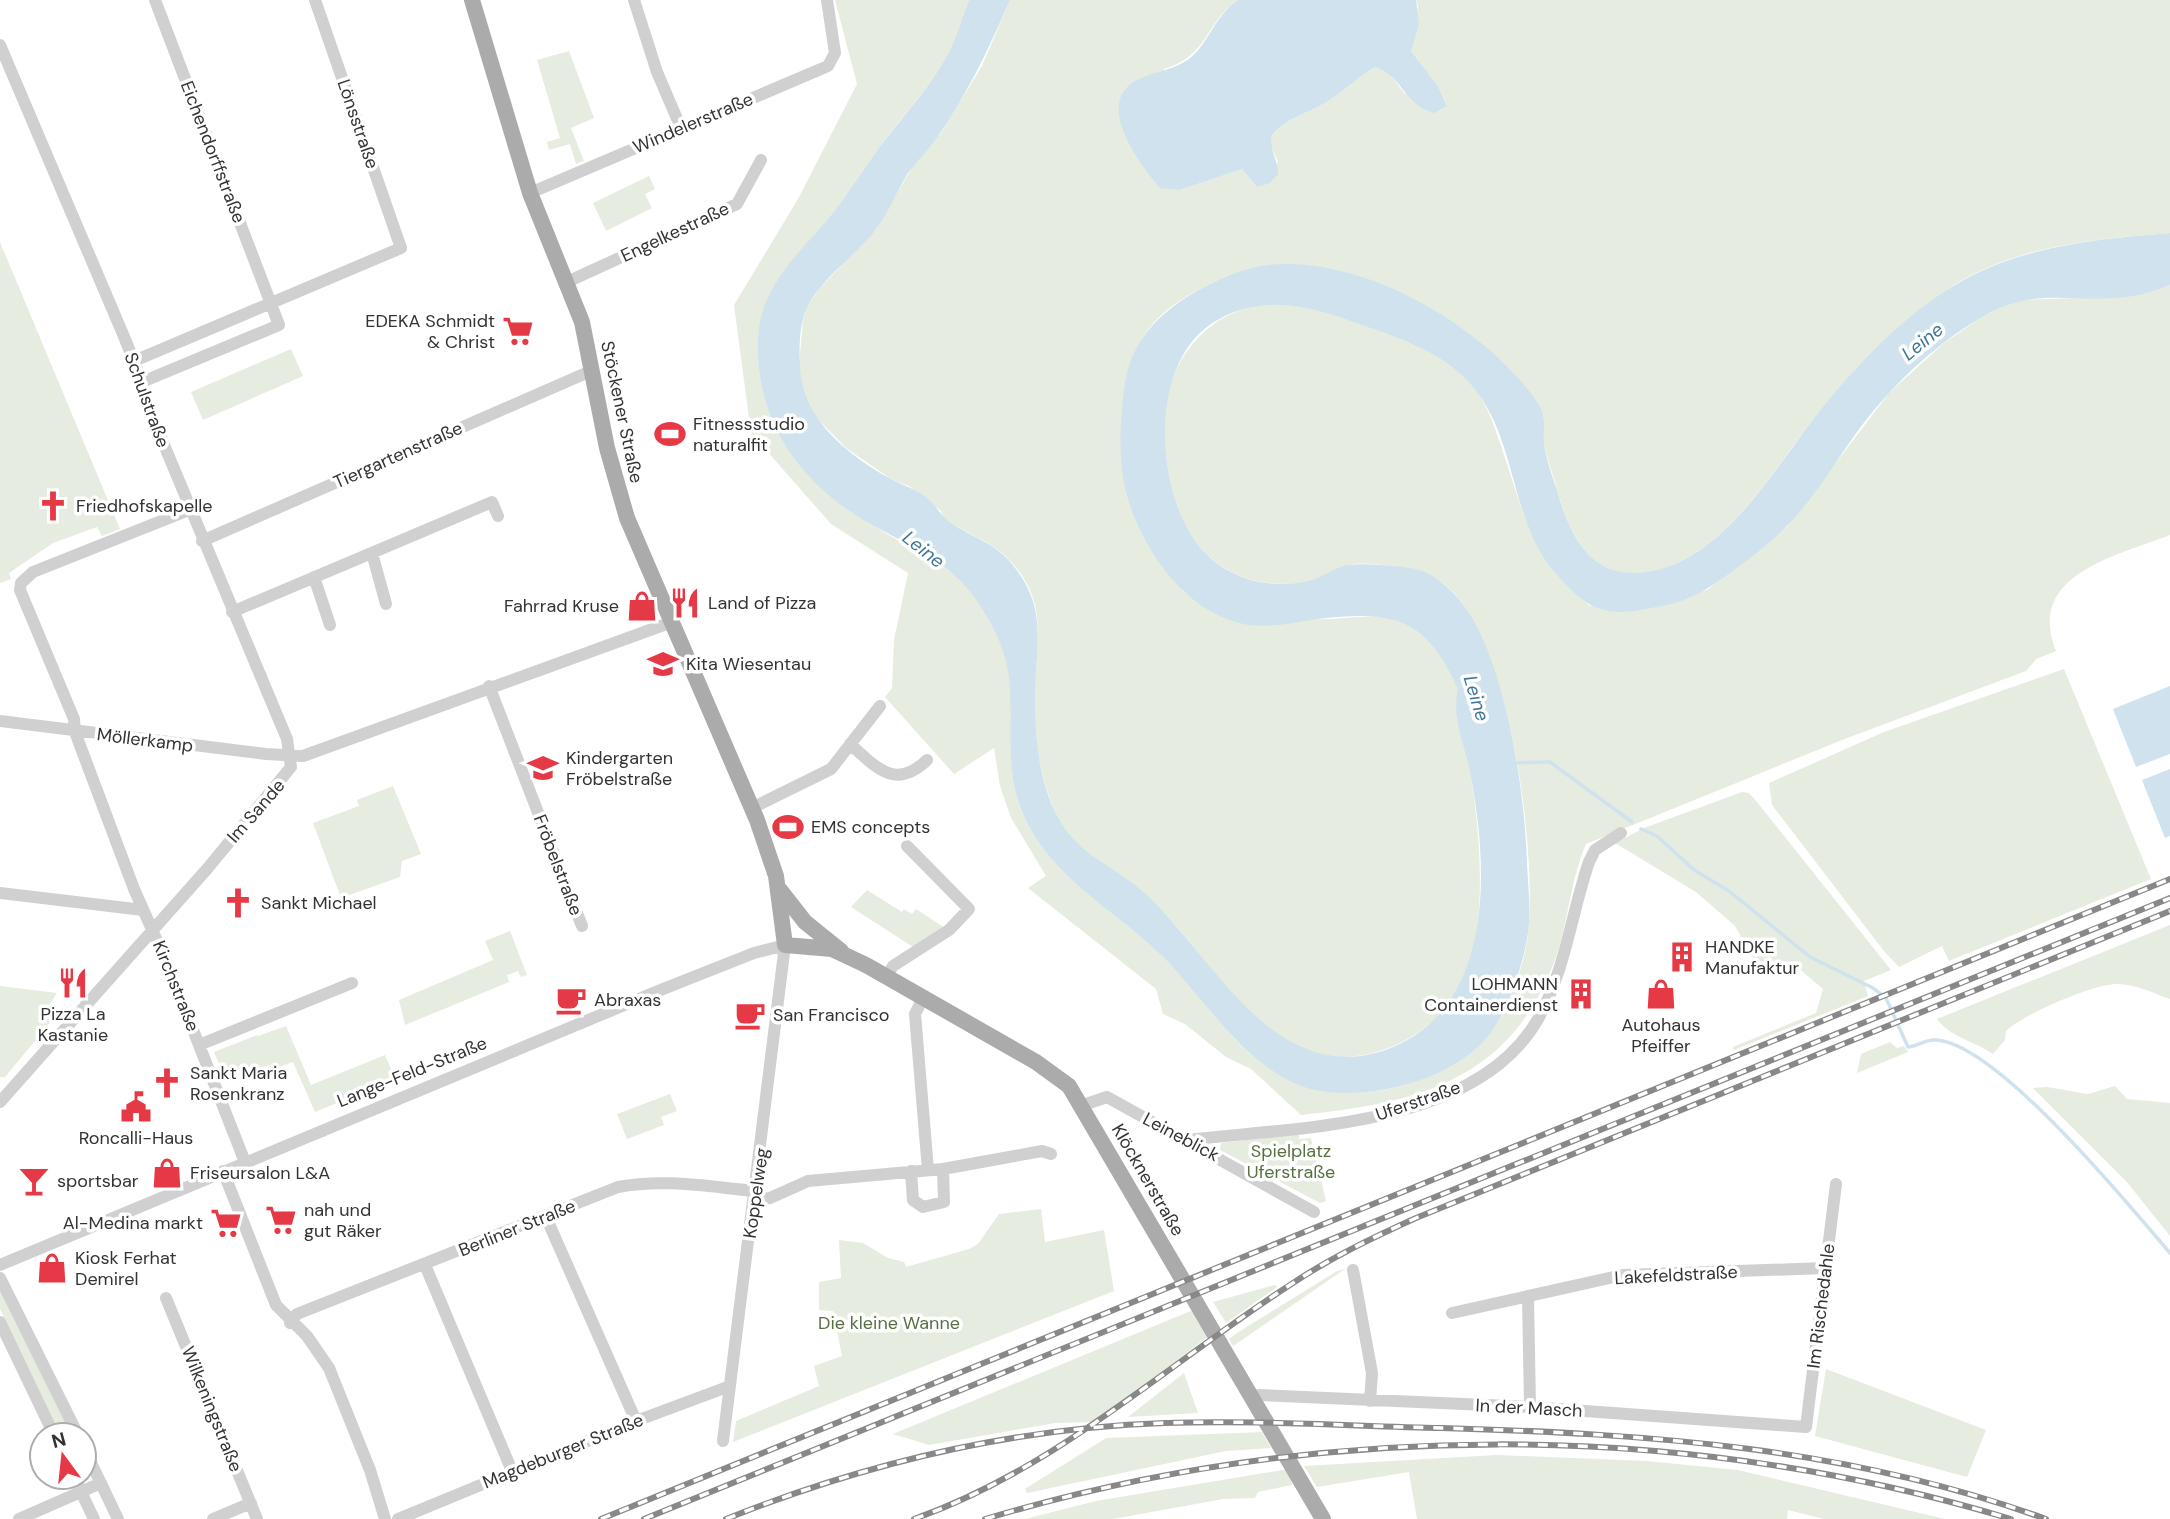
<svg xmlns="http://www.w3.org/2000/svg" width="2170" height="1519" viewBox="0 0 2170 1519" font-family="'DM Sans',sans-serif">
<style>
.green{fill:#e6ecdf}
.water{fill:#cfe2ee}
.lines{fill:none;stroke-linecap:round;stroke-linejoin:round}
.stream{stroke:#cfe2ee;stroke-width:3.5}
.minor{stroke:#d0d0d0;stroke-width:12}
.major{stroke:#ababab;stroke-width:16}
.rail-casing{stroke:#888;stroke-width:6}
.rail{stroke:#fff;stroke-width:3.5;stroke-dasharray:10;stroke-linecap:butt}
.labels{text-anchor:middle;stroke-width:7;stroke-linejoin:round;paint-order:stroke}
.street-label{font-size:18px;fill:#333;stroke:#fff}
.poi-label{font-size:18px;fill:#333;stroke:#fff;text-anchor:start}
.park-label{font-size:18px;fill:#56703f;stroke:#fff}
.water-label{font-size:19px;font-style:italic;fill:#3f7597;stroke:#fff}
</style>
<rect width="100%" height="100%" fill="#fff"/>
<path class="green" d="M 835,0 L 969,0 C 964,15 959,30 953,44 C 938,77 912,105 890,133 C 871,158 854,184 836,209 C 805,251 760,284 758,341 C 756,429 804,484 877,528 C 911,549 953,565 977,600 C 988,617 999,637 1005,656 C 1020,706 1001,761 1021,810 C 1047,874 1114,909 1161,955 C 1202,995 1241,1062 1296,1083 C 1329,1095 1370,1095 1404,1085 C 1431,1077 1465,1061 1485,1039 C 1509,1011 1527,960 1529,924 C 1535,844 1510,634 1443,583 C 1425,570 1374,561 1353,564 C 1338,567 1325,577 1310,581 C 1263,591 1214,575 1189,531 C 1168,494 1159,436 1168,394 C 1182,335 1233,297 1295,304 C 1316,306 1334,317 1354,322 C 1396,335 1447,353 1475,389 C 1488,406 1494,426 1501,446 C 1525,515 1529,557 1590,606 L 1707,590 L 1787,527 L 1889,393 L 1944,343 L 1985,315 L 2016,300 L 2132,296 L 2170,285 L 2170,535 C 2117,556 2025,574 2056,651 L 2036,659 L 2026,671 L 1842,740 L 1586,844 C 1570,881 1569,919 1556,957 C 1512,1080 1419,1103 1301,1115 L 1251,1069 L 1226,1057 L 1185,1024 L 1163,1014 L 1156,989 L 1028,888 L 1046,876 L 1011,818 L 1000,786 L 994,748 L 954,774 L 885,697 L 892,688 L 894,640 L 908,573 L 831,524 L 751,433 L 734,305 L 798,199 L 857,84 Z
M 1010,0 L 1238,0 C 1204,23 1210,55 1164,69 L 1180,190 L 1242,169 L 1257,187 L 1278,162 L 1271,146 L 1271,136 C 1289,116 1310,114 1331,99 C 1347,89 1359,76 1375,67 L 1387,70 L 1404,93 L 1447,105 L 1438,86 L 1411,51 L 1418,6 L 1416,0 L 2170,0 L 2170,233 C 2096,239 2016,245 1951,287 C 1905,317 1863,360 1827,402 C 1779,458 1727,560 1648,572 C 1587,582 1568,529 1555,482 C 1551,469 1546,456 1544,443 C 1543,428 1547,417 1538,404 C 1493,340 1422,295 1347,273 C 1302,259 1256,264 1213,283 C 1136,317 1124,359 1123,438 C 1123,474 1127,508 1145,540 C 1154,559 1171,575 1184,592 C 1224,600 1275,616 1315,619 C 1347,621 1381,609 1411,625 C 1432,636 1447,662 1456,683 C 1462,697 1458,719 1461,735 C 1463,749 1469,763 1471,778 C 1480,830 1487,921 1467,970 C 1454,1004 1430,1029 1398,1044 C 1374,1055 1343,1061 1318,1054 C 1237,1029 1201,939 1139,889 C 1117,870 1085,859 1067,836 C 1061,827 1055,812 1051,802 C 1039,769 1034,735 1034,700 C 1036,644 1052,598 1003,554 C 986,540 965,531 945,521 L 941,511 L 909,486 L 891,479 L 846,448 L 811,412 L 801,384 L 799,365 L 803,320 L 807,307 L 820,288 L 876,229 L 913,166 L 941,133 L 982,66 Z
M 569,51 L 594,118 L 571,128 L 584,161 L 576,164 L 570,144 L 549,150 L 547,142 L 560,138 L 537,60 Z
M 649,176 L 655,189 L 645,194 L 652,208 L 606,231 L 593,203 Z
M 0,242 L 120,529 L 102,536 L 97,527 L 53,543 L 9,573 L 11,579 L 0,583 Z
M 291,349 L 303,376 L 203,420 L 191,392 Z
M 2064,669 L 2151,879 L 1949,961 L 1942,946 L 1899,967 L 1883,950 L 1772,805 L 1769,783 L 1884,732 Z
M 393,786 L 421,854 L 402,861 L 400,877 L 341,898 L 313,823 L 359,806 L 357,800 Z
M 1742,792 L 1749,793 L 1757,802 L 1891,970 L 1864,981 L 1868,996 L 1734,1050 L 1733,1047 L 1816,1013 L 1823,989 L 1796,966 L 1763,975 L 1735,926 L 1696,892 L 1615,843 L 1644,828 Z
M 867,890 L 902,912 L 904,909 L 912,914 L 916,909 L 945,928 L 913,947 L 851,907 Z
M 2170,925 L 2170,999 C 2153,993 2135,984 2117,984 C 2095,983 2022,1015 2006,1031 L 2005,1040 L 1993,1054 C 1974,1041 1950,1037 1937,1019 Z
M 510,931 L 527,975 L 521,977 L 518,971 L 507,975 L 509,982 L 405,1025 L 399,1000 L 493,960 L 485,941 Z
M 0,986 L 57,993 L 46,1010 L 54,1018 L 5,1077 L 0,1077 Z
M 286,1026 L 311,1085 L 385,1055 L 395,1079 L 315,1112 L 293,1062 L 272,1070 L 269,1065 L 235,1078 L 231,1069 L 223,1073 L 214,1052 L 257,1035 L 259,1039 L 258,1036 Z
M 1890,1042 L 1897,1048 L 1904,1046 L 1908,1052 L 1857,1073 L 1861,1054 Z
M 2115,1086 L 2127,1099 L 2170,1103 L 2170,1236 L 2126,1181 L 2033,1088 L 2047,1087 L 2088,1094 Z
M 670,1094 L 677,1111 L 661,1117 L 664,1125 L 627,1139 L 617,1114 Z
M 1299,1134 L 1299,1139 L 1311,1138 L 1326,1201 L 1320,1203 L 1220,1150 L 1221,1143 Z
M 1041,1209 L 1045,1242 L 1104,1230 L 1114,1291 L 733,1442 L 736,1421 L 819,1386 L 814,1366 L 842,1356 L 833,1311 L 819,1310 L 819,1282 L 841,1278 L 839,1240 L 863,1243 L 888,1258 L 904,1262 L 906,1267 L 969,1249 L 978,1244 L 999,1214 Z
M 1345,1269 L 1233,1346 L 1229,1339 L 1237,1333 L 1337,1271 Z
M 1275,1285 L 1277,1287 L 1226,1323 L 1213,1302 Z
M 0,1292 L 72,1435 L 60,1435 L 0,1309 Z
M 1193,1310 L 1209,1336 L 1095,1422 L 1055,1423 L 929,1445 L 893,1434 Z
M 1826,1369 L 1986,1430 L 1967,1477 L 1815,1436 Z
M 1184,1373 L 1198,1413 L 1128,1417 Z
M 1262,1432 L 1271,1448 L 1226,1451 L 1027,1493 L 1025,1489 L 1106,1438 Z
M 1497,1455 L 1647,1461 L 1738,1470 L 1945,1519 L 1824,1519 L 1788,1510 L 1787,1519 L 1417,1519 L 1409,1472 L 1317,1487 L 1304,1466 Z
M 1289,1469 L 1292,1485 L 1258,1492 L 1255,1498 L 1223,1499 L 1113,1519 L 1025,1519 L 1096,1501 Z"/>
<path class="water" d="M 969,0 L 1010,0 C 989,48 967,95 937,138 C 928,150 917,161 908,173 C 897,191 889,212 876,229 C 856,256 826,274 809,304 C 799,321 799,347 800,367 C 802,420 851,458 895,481 C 906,486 917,490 927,498 C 937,506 942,518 952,524 C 973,537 996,544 1012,564 C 1051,611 1034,650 1035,704 C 1035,738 1039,771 1051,803 C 1072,854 1103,858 1141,890 C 1212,951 1271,1089 1385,1050 C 1494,1012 1489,871 1471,778 C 1466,748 1451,719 1458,689 C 1426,617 1394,610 1318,619 C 1295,622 1273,628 1250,625 C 1182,616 1129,534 1122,470 C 1119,443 1121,410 1125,383 C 1133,331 1174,300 1219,280 C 1239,271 1261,264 1284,264 C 1374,262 1491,331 1539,405 C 1547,418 1543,429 1544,443 C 1546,459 1552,475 1557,490 C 1570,535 1590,580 1646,572 C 1726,562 1780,458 1826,403 C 1863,359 1906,314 1955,285 C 2019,246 2097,239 2170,233 L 2170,285 C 2158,289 2146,294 2133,296 C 2077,305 2038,285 1984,316 C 1945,338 1910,369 1881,402 C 1847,440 1824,487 1789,524 C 1771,543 1750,558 1730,573 C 1708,589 1689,601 1662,606 C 1644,609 1623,615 1605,610 C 1585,606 1572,591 1559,577 C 1509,525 1519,442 1473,387 C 1440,347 1386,334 1339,317 C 1296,302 1252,297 1211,324 C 1150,366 1156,479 1192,536 C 1217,576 1264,591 1308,581 C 1321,578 1331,570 1344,566 C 1358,562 1403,566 1419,570 C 1442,577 1462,600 1474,621 C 1508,682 1525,794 1527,863 C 1528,888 1532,914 1527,939 C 1521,972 1505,1020 1481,1044 C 1442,1082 1372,1099 1320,1091 C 1253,1080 1207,1001 1162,956 C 1113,908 1043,873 1019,804 C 1004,761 1015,715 1008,671 C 1004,646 991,622 977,601 C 957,570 919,550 887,533 C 808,493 754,429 758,337 C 761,282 805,249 836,209 C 855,183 872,156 892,131 C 912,106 933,82 948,54 C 957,37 962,18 969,0 Z
M 1238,0 L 1416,0 L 1419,24 L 1411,51 L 1438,86 L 1447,106 L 1434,113 C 1404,105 1401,74 1375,67 C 1359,76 1347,89 1331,99 C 1310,114 1288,116 1271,136 C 1270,150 1278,160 1278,174 L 1270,183 L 1257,187 L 1242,169 L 1180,190 L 1160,188 C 1141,166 1094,105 1135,81 C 1151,72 1171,71 1186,61 C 1208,47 1213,17 1238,0 Z
M 2170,686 L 2170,754 L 2136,767 L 2113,709 Z
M 2170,769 L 2170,836 L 2165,838 L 2142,780 Z"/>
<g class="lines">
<path class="stream" d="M 1511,763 L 1550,762 L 1632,822
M 1641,829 L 1657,836 L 1694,870 L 1729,891 L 1810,957 L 1873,988 L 1886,998 L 1908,1047 C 1917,1046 1925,1040 1934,1040 C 1993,1039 2130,1206 2170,1253"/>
<path class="minor" d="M 634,0 L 657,72 L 681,128
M 0,45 L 125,339 L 142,382 L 144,397 L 287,739 L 291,767 L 207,869 L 0,1102
M 530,193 L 828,66 L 835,53 L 827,0
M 567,282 L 737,204 L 761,160
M 134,361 L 401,248 L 315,0
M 142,382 L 279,325 L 155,0
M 189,510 L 33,572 L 21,583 L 20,590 L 74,719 L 75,732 L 134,889 L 166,961 L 245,1162
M 202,541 L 593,370
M 372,553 L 386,604
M 314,577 L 330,625
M 232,612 L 492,502 L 498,516
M 489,686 L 582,926
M 0,721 L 266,754 L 303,756 L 672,622
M 850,744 C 876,767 895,791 927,760
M 752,808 L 831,769 L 880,706
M 0,893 L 143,910
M 887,976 L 893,966 L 949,930 L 969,909 L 907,846
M 923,998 L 915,1014 L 928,1170
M 199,1045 L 352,983
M 1083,1105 L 1107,1097 L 1314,1212
M 1187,1140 C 1297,1127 1476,1128 1538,1019 C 1566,969 1571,914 1589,862 L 1595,850 L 1621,833
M 223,1171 L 276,1305 L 307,1336 L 329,1368 L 370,1470 L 385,1519
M 911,1171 L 913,1200 L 923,1207 L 944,1202 L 943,1169
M 755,1200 L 770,1198 L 808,1181 L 943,1169 L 1042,1151 L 1051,1154
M 546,1217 L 636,1421
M 0,1265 L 658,991 L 754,953 L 785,945 L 723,1441
M 425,1265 L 512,1471
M 1353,1270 L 1372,1373 L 1370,1401
M 0,1278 L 78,1435
M 1528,1296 L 1530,1407
M 166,1298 L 257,1519
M 1452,1313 L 1623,1275 L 1825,1268
M 0,1322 L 54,1435
M 290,1323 L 297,1314 L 618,1187 C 664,1178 710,1187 756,1191
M 1252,1397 L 1259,1395 L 1530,1407 L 1806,1427 L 1836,1184
M 84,1448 L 118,1519
M 74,1477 L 94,1519
M 19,1519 L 101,1483
M 213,1519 L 251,1503
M 398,1519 L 636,1421 L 730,1386"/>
<path class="major" d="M 472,0 L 530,193 L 582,322 L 607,448 L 627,518 L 757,820 L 776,876 L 785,945 L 832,949 L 866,965 L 1036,1062 L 1069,1086 L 1323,1519
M 780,890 L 805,922 L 841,951"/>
<g class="rail-casing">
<path id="rail" d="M 601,1519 L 2170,879
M 644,1519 L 2170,898
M 726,1519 C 866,1463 1013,1428 1165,1423 C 1257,1420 1350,1426 1442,1428 C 1651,1434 1847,1447 2046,1519
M 914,1519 C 1058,1468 1167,1364 1293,1283 C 1332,1257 1374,1237 1416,1218 L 2170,911
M 985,1519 C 1317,1420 1679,1419 2011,1519"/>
</g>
<use href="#rail" class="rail"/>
</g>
<defs>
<g id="supermarket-bare" transform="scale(2.415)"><path d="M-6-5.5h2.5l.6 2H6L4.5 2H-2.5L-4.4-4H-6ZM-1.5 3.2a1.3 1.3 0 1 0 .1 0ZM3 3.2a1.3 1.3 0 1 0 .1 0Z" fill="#e63946" stroke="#fff" stroke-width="2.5" paint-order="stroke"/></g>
<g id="stadium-bare" transform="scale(2.415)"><path d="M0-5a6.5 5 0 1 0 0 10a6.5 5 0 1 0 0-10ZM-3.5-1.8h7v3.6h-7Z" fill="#e63946" stroke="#fff" stroke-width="2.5" paint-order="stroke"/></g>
<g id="church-bare" transform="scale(2.415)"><path d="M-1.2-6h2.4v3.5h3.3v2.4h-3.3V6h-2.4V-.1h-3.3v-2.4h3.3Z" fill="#e63946" stroke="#fff" stroke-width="2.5" paint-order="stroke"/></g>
<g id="restaurant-bare" transform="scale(2.415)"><path d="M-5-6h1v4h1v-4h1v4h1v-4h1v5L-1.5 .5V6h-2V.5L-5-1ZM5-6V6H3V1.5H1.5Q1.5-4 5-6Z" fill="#e63946" stroke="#fff" stroke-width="2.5" paint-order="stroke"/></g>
<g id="shop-bare" transform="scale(2.415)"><path d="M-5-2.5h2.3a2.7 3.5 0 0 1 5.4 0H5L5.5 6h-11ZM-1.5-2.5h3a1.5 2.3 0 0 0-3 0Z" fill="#e63946" stroke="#fff" stroke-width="2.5" paint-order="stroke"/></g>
<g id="school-bare" transform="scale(2.415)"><path d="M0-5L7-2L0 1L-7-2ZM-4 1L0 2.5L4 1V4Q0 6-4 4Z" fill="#e63946" stroke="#fff" stroke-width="2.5" paint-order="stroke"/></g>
<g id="building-bare" transform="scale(2.415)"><path d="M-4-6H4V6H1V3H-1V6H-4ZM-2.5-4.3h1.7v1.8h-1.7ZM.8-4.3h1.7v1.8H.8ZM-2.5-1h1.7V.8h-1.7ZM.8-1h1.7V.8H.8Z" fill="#e63946" stroke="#fff" stroke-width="2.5" paint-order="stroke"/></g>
<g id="cafe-bare" transform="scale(2.415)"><path d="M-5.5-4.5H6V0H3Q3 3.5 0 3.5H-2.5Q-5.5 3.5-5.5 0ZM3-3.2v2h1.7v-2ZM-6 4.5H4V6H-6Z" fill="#e63946" stroke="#fff" stroke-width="2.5" paint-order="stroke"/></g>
<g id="civic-bare" transform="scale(2.415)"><path d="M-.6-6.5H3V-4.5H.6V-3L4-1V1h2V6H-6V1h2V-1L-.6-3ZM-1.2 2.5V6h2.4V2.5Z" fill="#e63946" stroke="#fff" stroke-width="2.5" paint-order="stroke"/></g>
<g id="bar-bare" transform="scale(2.415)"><path d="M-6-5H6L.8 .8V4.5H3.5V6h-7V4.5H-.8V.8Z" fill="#e63946" stroke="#fff" stroke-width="2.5" paint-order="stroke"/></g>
</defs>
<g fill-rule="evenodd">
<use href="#supermarket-bare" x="518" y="331"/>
<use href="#stadium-bare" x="670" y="434"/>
<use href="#church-bare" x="53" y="506"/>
<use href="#restaurant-bare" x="685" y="603"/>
<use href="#shop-bare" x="642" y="606"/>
<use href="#school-bare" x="663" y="664"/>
<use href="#school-bare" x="543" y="768"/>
<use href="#stadium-bare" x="788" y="827"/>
<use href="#church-bare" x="238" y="903"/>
<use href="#building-bare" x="1682" y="957"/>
<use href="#restaurant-bare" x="73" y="983"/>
<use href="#building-bare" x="1581" y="994"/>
<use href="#shop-bare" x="1661" y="994"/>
<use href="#cafe-bare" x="571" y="1000"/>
<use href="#cafe-bare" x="750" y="1015"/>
<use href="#church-bare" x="167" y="1083"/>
<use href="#civic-bare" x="136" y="1107"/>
<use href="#shop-bare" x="167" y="1173"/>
<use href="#bar-bare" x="34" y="1181"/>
<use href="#supermarket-bare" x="281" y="1220"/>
<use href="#supermarket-bare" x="226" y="1223"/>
<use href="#shop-bare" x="52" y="1268"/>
</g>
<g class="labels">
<g class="street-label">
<text transform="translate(693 123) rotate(-23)" y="6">Windelerstraße</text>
<text transform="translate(358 124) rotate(71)" y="6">Lönsstraße</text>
<text transform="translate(213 152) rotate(69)" y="6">Eichendorffstraße</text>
<text transform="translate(675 232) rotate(-25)" y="6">Engelkestraße</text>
<text transform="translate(147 400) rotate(70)" y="6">Schulstraße</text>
<text transform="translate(622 412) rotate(78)" y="6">Stöckener Straße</text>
<text transform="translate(398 455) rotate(-24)" y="6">Tiergartenstraße</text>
<text transform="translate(145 740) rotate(7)" y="6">Möllerkamp</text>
<text transform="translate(256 811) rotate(-49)" y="6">Im Sande</text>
<text transform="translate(558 865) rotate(69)" y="6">Fröbelstraße</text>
<text transform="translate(176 986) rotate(68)" y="6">Kirchstraße</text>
<text transform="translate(412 1072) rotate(-22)" y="6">Lange-Feld-Straße</text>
<text transform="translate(1418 1101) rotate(-19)" y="6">Uferstraße</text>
<text transform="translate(1181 1137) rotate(28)" y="6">Leineblick</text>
<text transform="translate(1148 1180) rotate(60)" y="6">Klöcknerstraße</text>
<text transform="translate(756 1193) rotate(-82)" y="6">Koppelweg</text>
<text transform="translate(517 1228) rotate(-22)" y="6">Berliner Straße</text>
<text transform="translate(1676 1275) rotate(-3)" y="6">Lakefeldstraße</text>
<text transform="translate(1821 1306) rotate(-83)" y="6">Im Rischedahle</text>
<text transform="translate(1529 1408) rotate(3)" y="6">In der Masch</text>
<text transform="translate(212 1409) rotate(68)" y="6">Wilkeningstraße</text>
<text transform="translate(563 1451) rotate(-22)" y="6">Magdeburger Straße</text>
</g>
<g class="poi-label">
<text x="495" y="327" text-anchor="end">EDEKA Schmidt<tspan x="495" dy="21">&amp; Christ</tspan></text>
<text x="693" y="430">Fitnessstudio<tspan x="693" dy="21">naturalfit</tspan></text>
<text x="76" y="512">Friedhofskapelle</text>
<text x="708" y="609">Land of Pizza</text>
<text x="619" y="612" text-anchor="end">Fahrrad Kruse</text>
<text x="686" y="670">Kita Wiesentau</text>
<text x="566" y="764">Kindergarten<tspan x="566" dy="21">Fröbelstraße</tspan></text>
<text x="811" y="833">EMS concepts</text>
<text x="261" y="909">Sankt Michael</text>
<text x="1705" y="953">HANDKE<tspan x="1705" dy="21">Manufaktur</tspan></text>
<text x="1558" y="990" text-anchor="end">LOHMANN<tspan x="1558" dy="21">Containerdienst</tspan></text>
<text x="594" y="1006">Abraxas</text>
<text x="73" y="1020" text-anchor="middle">Pizza La<tspan x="73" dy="21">Kastanie</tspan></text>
<text x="773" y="1021">San Francisco</text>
<text x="1661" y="1031" text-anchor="middle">Autohaus<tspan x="1661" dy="21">Pfeiffer</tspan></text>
<text x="190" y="1079">Sankt Maria<tspan x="190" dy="21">Rosenkranz</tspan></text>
<text x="136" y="1144" text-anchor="middle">Roncalli-Haus</text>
<text x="190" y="1179">Friseursalon L&amp;A</text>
<text x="57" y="1187">sportsbar</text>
<text x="304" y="1216">nah und<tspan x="304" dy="21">gut Räker</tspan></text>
<text x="203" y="1229" text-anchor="end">Al-Medina markt</text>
<text x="75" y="1264">Kiosk Ferhat<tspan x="75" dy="21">Demirel</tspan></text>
</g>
<g class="park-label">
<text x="1291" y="1157">Spielplatz<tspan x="1291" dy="21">Uferstraße</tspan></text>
<text x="889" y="1329">Die kleine Wanne</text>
</g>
<g class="water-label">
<text transform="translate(1922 341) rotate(-39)" y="7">Leine</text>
<text transform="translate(924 549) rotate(38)" y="7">Leine</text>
<text transform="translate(1477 698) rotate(73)" y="7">Leine</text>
</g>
</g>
<g transform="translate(63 1456) rotate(345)"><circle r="33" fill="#ffffff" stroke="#adadad" stroke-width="2"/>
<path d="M0-5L12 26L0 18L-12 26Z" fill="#e63946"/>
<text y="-10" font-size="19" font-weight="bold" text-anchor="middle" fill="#333333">N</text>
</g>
</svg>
